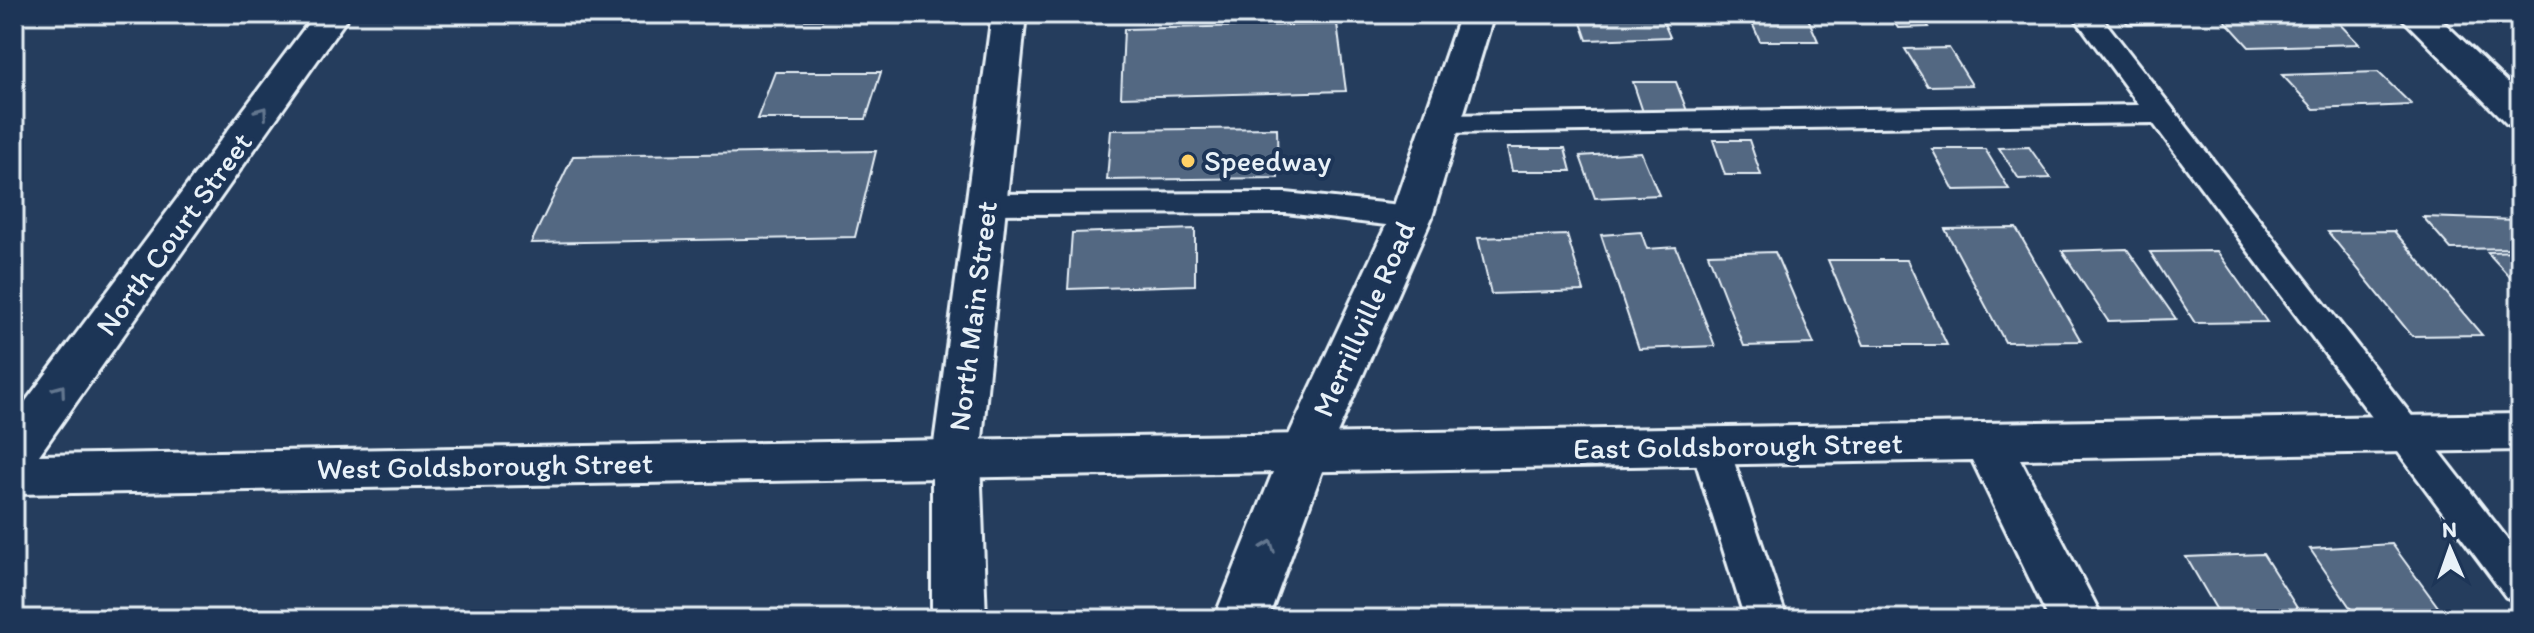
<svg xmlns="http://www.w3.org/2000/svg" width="2534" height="633" viewBox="0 0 2534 633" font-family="Itim,sans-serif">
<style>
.building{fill:#536782;stroke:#e8f1f8;stroke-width:2}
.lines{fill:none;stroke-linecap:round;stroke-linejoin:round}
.service-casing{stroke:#e8f1f8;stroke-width:6}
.minor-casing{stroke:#e8f1f8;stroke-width:6}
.tertiary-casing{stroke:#e8f1f8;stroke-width:6}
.secondary-casing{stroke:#e8f1f8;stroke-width:6}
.service{fill:#1d3557;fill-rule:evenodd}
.minor{fill:#1d3557;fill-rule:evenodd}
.tertiary{fill:#1d3557;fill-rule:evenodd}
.secondary{fill:#1d3557;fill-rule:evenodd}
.oneway{stroke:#64778f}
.poi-dot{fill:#ffd166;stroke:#1d3557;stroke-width:3}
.labels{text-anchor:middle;stroke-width:8;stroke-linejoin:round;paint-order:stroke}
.poi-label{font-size:30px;fill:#e8f1f8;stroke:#1d3557;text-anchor:start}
.street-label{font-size:30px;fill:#e8f1f8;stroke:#1d3557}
</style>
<rect width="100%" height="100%" fill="#253d5d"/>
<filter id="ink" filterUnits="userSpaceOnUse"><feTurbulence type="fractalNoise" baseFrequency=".0125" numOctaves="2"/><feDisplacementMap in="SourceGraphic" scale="16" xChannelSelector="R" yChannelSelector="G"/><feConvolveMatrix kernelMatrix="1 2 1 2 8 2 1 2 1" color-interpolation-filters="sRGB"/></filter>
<g filter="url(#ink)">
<path class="building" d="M 673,14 L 722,14 L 719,20 L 670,21 Z
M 787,14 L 890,14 L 889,19 L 785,20 Z
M 1578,14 L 1660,14 L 1670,37 L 1587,40 Z
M 1748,14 L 1806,14 L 1818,41 L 1760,41 Z
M 1836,14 L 1920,14 L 1929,27 L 1898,28 L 1891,18 L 1839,20 Z
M 2119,14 L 2152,14 L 2160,23 L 2128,24 Z
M 2330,14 L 2359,44 L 2249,47 L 2220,15 Z
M 1337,24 L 1346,91 L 1121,97 L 1124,29 Z
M 1949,48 L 1972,85 L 1928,86 L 1905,49 Z
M 775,72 L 881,72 L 866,119 L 757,119 Z
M 2378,72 L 2412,105 L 2314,109 L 2282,75 Z
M 1633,82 L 1676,82 L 1687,111 L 1643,112 Z
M 1277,128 L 1278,178 L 1107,180 L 1111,130 Z
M 1713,140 L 1749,140 L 1761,175 L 1725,175 Z
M 2029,147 L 2051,178 L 2019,179 L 1999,148 Z
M 1507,148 L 1565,148 L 1571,171 L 1512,171 Z
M 1932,149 L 1985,149 L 2009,189 L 1954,190 Z
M 876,151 L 855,237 L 531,243 L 573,156 Z
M 1641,152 L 1659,195 L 1595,198 L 1580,156 Z
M 2423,217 L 2518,220 L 2520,248 L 2451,249 Z
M 2016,228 L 2081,341 L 2005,342 L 1945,229 Z
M 1195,229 L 1195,285 L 1068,289 L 1072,233 Z
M 2394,231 L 2482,335 L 2412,336 L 2328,232 Z
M 1641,232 L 1647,249 L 1676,247 L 1715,346 L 1639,349 L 1601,235 Z
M 1567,235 L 1584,291 L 1491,294 L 1478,238 Z
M 2127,249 L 2176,319 L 2108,321 L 2062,251 Z
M 2217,251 L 2267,322 L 2195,323 L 2150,252 Z
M 2520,251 L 2520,288 L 2487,252 Z
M 1775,252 L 1814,344 L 1744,346 L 1708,254 Z
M 1828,260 L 1907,260 L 1947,345 L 1864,345 Z
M 2392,544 L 2447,619 L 2358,619 L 2310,549 Z
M 2263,554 L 2304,619 L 2222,619 L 2186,557 Z"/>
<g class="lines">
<g class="service-casing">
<path id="service" d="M 2072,14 L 2099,14 L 2520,555 L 2520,602 L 2506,597 L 2153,123 L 1441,133 L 1431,131 L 1426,124 L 1431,117 L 1441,115 L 2139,105 Z
M 1286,193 L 1411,206 L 1422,209 L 1427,217 L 1422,225 L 1411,228 L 1286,213 L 986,214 L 975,211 L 970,204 L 975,197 L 986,194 Z
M 1710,432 L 1723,437 L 1729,447 L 1787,619 L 1745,619 L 1691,447 L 1697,437 Z"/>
</g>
<g class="minor-casing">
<path id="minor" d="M 315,14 L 350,14 L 39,455 L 2520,414 L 2520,450 L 2020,459 L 2103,619 L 2049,619 L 1972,460 L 14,494 L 14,417 Z
M 2398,14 L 2435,14 L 2520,95 L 2520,128 L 2507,124 Z"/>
</g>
<g class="tertiary-casing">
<path id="tertiary" d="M 1460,14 L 1494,14 L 1432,217 L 1329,452 L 1268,619 L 1214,619 L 1281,452 L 1390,217 Z"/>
</g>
<g class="secondary-casing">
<path id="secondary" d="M 992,14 L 1026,14 L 980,458 L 986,619 L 932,619 L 932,458 Z"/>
</g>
<use href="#service" class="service"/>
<use href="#minor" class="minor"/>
<use href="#tertiary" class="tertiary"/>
<use href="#secondary" class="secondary"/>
</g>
<defs><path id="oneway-chevron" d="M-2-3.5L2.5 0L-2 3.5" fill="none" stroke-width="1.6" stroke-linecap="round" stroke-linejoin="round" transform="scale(2)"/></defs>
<g class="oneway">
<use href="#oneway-chevron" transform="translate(262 112) rotate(-54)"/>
<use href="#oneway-chevron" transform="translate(60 390) rotate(-54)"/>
<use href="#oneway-chevron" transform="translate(1269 546) rotate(-69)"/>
</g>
</g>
<circle class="poi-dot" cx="1188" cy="161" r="8"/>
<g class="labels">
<g class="poi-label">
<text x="1204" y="171">Speedway</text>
</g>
<g class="street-label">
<text transform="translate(174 234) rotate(-54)" y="10">North Court Street</text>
<text transform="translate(973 316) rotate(-83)" y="10">North Main Street</text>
<text transform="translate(1364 319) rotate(-66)" y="10">Merrillville Road</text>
<text transform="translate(1738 446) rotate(-1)" y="10">East Goldsborough Street</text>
<text transform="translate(485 466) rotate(-1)" y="10">West Goldsborough Street</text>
</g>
</g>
<rect width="2534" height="633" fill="none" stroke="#1d3557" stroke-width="48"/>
<rect x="24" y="24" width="2486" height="585" fill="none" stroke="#e8f1f8" stroke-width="3" filter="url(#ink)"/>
<g transform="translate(2450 549) rotate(358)" stroke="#1d3557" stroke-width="6" paint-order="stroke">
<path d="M0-6L14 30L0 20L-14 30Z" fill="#e8f1f8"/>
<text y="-12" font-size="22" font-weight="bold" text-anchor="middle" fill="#e8f1f8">N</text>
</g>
</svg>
